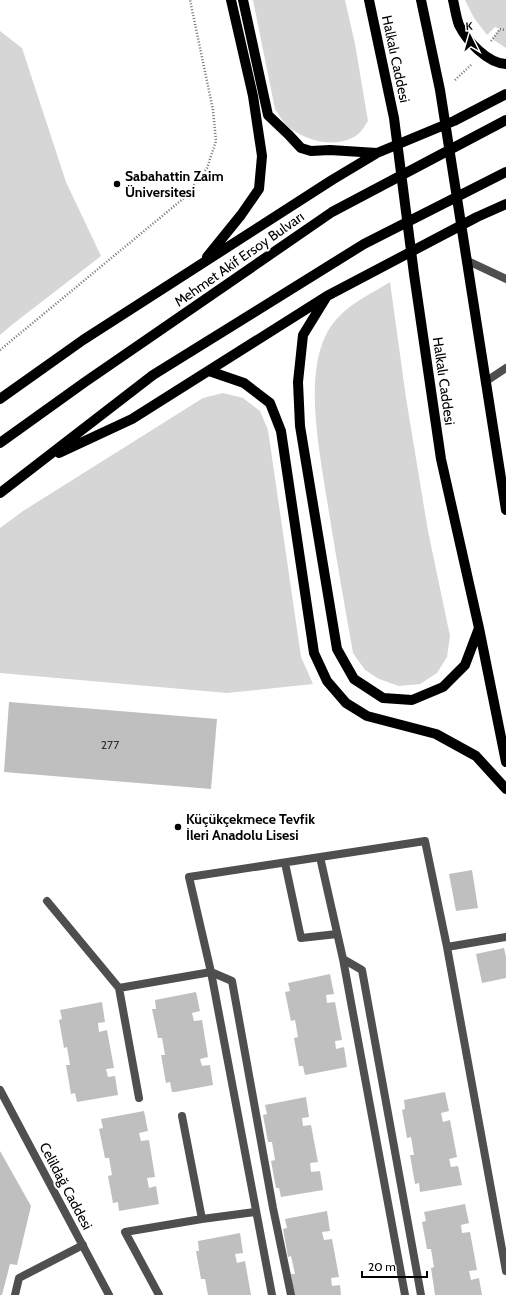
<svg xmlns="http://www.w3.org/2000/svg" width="506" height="1295" viewBox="0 0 506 1295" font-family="Cabin,sans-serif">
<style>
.green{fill:#d6d6d6}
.building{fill:#bfbfbf}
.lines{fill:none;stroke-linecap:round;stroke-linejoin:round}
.path{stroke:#717171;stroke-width:2.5;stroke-dasharray:1 2;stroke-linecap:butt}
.service{stroke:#4f4f4f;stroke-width:8}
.minor{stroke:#4f4f4f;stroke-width:8}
.tertiary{stroke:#4f4f4f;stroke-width:8}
.primary{stroke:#000;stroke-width:10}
.poi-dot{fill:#000;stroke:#fff;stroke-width:1.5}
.labels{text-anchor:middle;stroke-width:4;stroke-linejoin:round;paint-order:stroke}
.number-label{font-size:12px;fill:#303030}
.street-label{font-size:14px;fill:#000;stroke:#fff}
.poi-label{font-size:14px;font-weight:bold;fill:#000;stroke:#fff;text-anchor:start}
</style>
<rect width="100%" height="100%" fill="#fff"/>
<path class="green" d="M 253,0 L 345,0 L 355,44 L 368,121 C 364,127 361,133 354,137 C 332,149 303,140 285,124 C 281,119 278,113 275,109 Z
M 465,0 L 506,0 L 506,48 L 492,39 L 500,29 L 495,27 L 487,35 L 474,18 Z
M 0,31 L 22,48 L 66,182 L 101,256 L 13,324 L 0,335 Z
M 390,282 L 406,398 L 428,531 L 450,636 L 447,657 L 437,673 L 420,684 L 399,686 L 379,679 L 365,670 L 353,653 C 344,602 335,551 327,500 C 320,454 304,378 326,335 C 339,308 366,297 390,282 Z
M 223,393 L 243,398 L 260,411 L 268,430 L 301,657 L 313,684 L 227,693 L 0,673 L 0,528 L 23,511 L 203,398 Z"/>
<path class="building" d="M 9,702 L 217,719 L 211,789 L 4,772 Z
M 472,870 L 478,908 L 456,911 L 449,874 Z
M 504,948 L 506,957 L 506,978 L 482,983 L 476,954 Z
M 330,974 L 334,994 L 326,995 L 327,1003 L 335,1002 L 342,1040 L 335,1041 L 336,1049 L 344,1047 L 347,1067 L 305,1075 L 303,1066 L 299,1066 L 294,1038 L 298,1037 L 295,1020 L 291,1021 L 285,992 L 290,991 L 288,983 Z
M 196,992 L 200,1011 L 192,1013 L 194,1021 L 202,1020 L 208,1057 L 200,1059 L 202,1066 L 210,1065 L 213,1085 L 175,1092 L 172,1092 L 170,1082 L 166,1083 L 161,1055 L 165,1055 L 162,1038 L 158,1038 L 152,1009 L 156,1009 L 155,1000 Z
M 102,1002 L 105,1022 L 98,1023 L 99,1032 L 107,1030 L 114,1068 L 106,1069 L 108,1077 L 115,1076 L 118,1095 L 77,1102 L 75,1093 L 71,1094 L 66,1065 L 70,1065 L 67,1047 L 64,1048 L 59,1020 L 62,1019 L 60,1010 Z
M 445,1092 L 449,1111 L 441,1113 L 443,1122 L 450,1120 L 457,1157 L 449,1159 L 451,1167 L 458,1166 L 462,1185 L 420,1192 L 419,1183 L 415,1184 L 410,1155 L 414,1155 L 411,1137 L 407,1138 L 402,1110 L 405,1109 L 404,1100 Z
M 306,1097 L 309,1117 L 302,1118 L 303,1126 L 311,1125 L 318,1162 L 310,1163 L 311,1172 L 320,1171 L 323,1190 L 281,1197 L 279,1188 L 276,1188 L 271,1161 L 275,1160 L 272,1142 L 268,1142 L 263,1115 L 267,1114 L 265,1105 Z
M 144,1111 L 148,1131 L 139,1133 L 141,1141 L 149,1140 L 155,1177 L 147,1178 L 149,1188 L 156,1186 L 159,1204 L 119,1211 L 118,1202 L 113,1203 L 108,1176 L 112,1175 L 109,1158 L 105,1158 L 99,1129 L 103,1128 L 101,1119 Z
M 0,1151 L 31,1206 L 17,1265 L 10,1264 L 2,1295 L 0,1295 Z
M 465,1204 L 469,1223 L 461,1225 L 462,1233 L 470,1232 L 477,1270 L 469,1271 L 471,1280 L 479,1278 L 482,1295 L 435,1295 L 431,1268 L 434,1267 L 431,1249 L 427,1249 L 422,1222 L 426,1221 L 424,1212 Z
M 327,1211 L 330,1231 L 322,1232 L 324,1240 L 332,1239 L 339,1277 L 331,1278 L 332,1286 L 340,1285 L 341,1295 L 294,1295 L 291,1274 L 295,1274 L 291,1256 L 288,1257 L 283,1229 L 287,1228 L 285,1219 Z
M 240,1233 L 243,1253 L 235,1254 L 237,1263 L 245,1261 L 251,1295 L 208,1295 L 205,1279 L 201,1279 L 196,1251 L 199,1251 L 198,1241 Z"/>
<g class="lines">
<path class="path" d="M 491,41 L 500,29 L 506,30
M 455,80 L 471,65
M 0,350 L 184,198 L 207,168 L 216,141 L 213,110 L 190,0"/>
<path class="service" d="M 468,261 L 506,279
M 485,382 L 506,368
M 320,857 L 343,959 L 405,1295
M 285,863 L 301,938 L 337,934
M 47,901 L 119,988 L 139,1098
M 447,947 L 506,937
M 343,959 L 362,970 L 421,1295
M 119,988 L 211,972 L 232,981 L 273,1208 L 291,1295
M 182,1116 L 202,1219 L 255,1212
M 159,1295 L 125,1232 L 202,1219
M 272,1295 L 211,972 L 189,877 L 425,841 L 447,947 L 506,1271"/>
<path class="minor" d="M 15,1295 L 19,1278 L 83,1245"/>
<path class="tertiary" d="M 0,1090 L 109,1295"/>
<path class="primary" d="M 243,0 L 268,115 L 288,134 L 301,148 L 311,151 L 330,150 L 377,153
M 369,0 L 394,118 L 414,274 L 441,459 L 479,628 L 506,762
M 421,0 L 440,90 L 506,510
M 453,0 C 455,8 456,17 459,25 C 467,41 487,63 506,64
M 207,257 L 241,215 L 259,189 L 262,156 L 253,96 L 231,0
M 327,296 L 303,335 L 298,382 L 300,426 L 337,649 L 354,679 L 383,698 L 412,700 L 443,687 L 465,665 L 479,628
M 209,371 L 244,383 L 270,403 L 281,431 L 314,653 L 327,681 L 346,703 L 367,716 L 436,734 L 476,756 L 506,789
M 0,399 L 83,340 L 332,180 L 377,153 L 454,121 L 506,94
M 0,443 L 85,382 L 332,212 L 506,120
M 59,453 L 132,419 L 327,296 L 477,217 L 506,204
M 0,493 L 153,375 L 364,244 L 506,172"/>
</g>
<g class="poi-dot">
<circle cx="117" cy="184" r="4"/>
<circle cx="178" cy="827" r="4"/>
</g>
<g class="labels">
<g class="number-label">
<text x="110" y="749">277</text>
</g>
<g class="street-label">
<text transform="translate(396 59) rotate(78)" y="5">Halkalı Caddesi</text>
<text transform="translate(239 259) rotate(-35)" y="5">Mehmet Akif Ersoy Bulvarı</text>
<text transform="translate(444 381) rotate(82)" y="5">Halkalı Caddesi</text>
<text transform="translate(66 1186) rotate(62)" y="5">Celildağ Caddesi</text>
</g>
<g class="poi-label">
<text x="125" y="181">Sabahattin Zaim<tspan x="125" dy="16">Üniversitesi</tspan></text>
<text x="186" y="824">Küçükçekmece Tevfik<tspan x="186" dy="16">İleri Anadolu Lisesi</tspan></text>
</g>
</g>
<g transform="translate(470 36) rotate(355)" stroke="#ffffff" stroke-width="3" paint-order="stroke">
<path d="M0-3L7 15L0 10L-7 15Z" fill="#000000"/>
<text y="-6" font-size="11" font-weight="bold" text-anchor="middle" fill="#000000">K</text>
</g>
<path d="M362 1271v6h65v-6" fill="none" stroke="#000000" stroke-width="2"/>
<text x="368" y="1271" font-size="12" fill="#000000" stroke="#ffffff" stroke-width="3" paint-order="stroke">20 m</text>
</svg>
